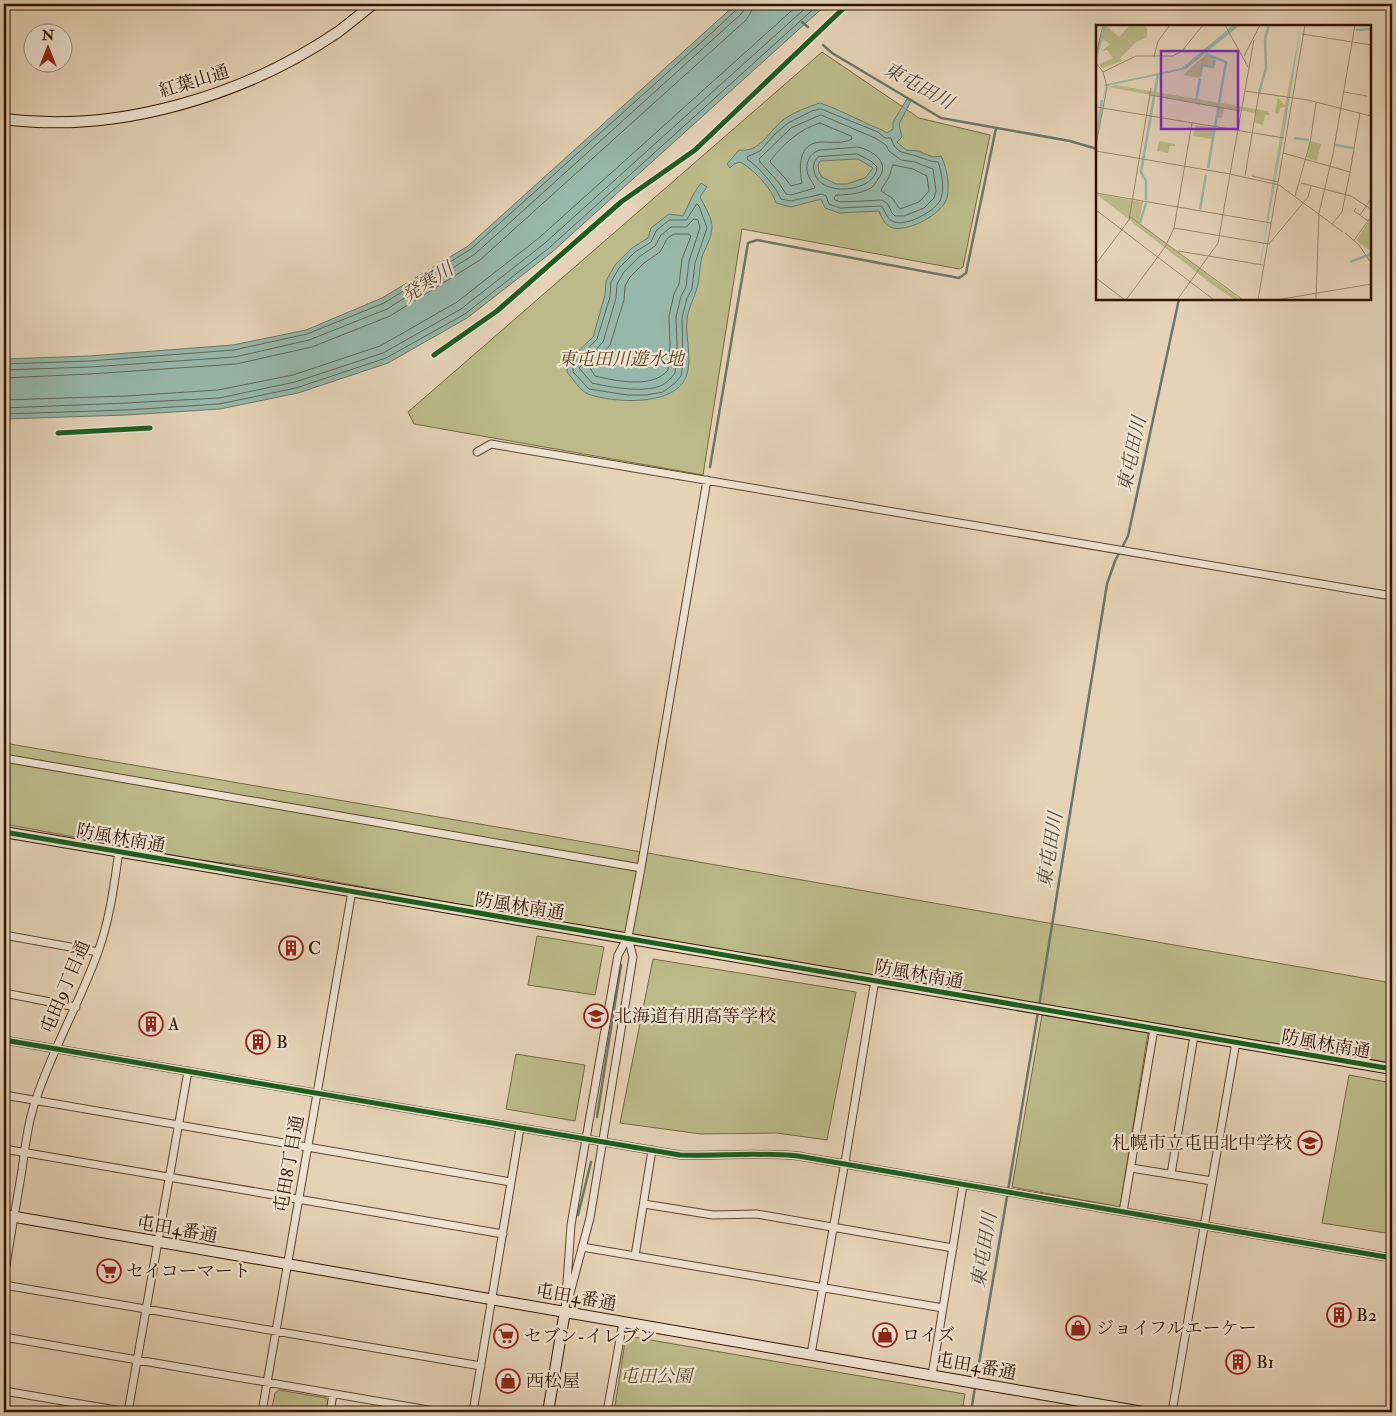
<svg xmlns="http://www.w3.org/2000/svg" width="1396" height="1416" viewBox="0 0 1396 1416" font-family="'IM FELL Double Pica','Noto Serif JP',serif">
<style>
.green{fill:#bcba89;stroke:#766744}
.water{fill:#96b8ac;stroke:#6e7667;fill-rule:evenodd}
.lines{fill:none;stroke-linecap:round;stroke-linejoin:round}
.shore{stroke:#646656;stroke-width:1}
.stream{stroke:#6e7667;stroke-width:2.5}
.street-casing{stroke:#5e442e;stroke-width:9}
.secondary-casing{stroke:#311400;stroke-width:12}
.primary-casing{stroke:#311400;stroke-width:14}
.street{stroke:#eee2d0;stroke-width:7}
.secondary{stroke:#eee2d0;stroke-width:10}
.primary{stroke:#e2ba7c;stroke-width:11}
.cycleway-casing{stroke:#eee2d0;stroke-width:8}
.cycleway{stroke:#1b5e20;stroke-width:5}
.labels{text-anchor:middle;stroke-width:4.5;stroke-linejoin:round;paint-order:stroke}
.street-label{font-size:18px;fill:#311400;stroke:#eee2d0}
.park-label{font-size:18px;font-style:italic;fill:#5b4629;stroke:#eee2d0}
.poi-label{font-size:18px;fill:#311400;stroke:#eee2d0;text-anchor:start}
.water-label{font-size:19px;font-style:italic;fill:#544d3c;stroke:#eee2d0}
.inset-river{fill:none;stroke:#96b8ac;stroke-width:2.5}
.inset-road{fill:none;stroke:#9d876e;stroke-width:1}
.view{fill:#7b2cbf;fill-opacity:0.15;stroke:#7b2cbf;stroke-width:2.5}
.inset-edge{fill:none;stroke:#311400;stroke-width:2.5}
</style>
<rect width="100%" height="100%" fill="#e5d3b7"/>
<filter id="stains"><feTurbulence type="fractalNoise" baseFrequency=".004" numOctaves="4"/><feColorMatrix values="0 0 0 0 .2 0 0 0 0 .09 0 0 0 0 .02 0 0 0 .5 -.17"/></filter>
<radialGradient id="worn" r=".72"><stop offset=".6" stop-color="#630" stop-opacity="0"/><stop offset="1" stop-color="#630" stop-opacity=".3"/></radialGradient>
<path class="green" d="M 822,52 L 919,118 L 990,135 L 963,267 L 959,269 L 742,229 L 703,475 L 414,424 L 408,412 Z
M 4,743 L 544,835 L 1392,983 L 1392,1063 L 650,939 L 254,867 L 193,859 L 4,824 Z
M 537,936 L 604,947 L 595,995 L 528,985 Z
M 653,959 L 856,992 L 827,1140 L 777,1133 L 701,1134 L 620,1123 Z
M 1042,1015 L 1148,1033 L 1120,1207 L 1012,1187 Z
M 516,1054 L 585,1065 L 575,1121 L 506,1109 Z
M 1349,1075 L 1392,1083 L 1392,1234 L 1322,1223 Z
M 633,1337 L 965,1394 L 962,1412 L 614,1412 L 625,1342 Z
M 279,1390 L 326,1398 L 328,1401 L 326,1412 L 271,1412 L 275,1393 Z"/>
<path class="water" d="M 736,4 L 827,4 L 552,252 L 467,318 L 388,363 L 298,393 L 220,409 L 126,415 L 4,419 L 4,359 L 89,356 L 233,345 L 306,330 L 382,298 L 468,246 Z
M 907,99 L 911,101 L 899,124 L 902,137 L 897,142 L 906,150 L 918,151 L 933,157 L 941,156 C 947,167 952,193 944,204 C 935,217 909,231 893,228 C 885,226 882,218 879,211 L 839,213 L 825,208 L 821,199 L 791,207 L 776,203 C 772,188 753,169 740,162 L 734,164 L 730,168 L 727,164 L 739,150 C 760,153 768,132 783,120 C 794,112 808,107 820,103 C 836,108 850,116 866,123 C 873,127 880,128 887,133 L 893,129 L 893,122 ZM 858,159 L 873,168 L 865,178 L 847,184 L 836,184 L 822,177 L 819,172 L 818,165 L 820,161 Z
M 701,183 L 707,187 L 700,197 C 704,205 713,219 712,229 C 711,239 705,248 702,257 C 699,268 700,281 696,291 C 693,301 688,309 687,320 C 685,338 693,359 686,377 C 674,407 613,403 588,394 C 580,391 573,379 567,372 L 568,361 L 593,337 L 605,295 L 606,281 L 615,265 L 632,248 L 648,238 L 651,228 L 669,214 L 683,216 L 694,193 Z"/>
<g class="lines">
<path class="shore" d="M 821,109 L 878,132 L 885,138 L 891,138 C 897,156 904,151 919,157 C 926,159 931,162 938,162 C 942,172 945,191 940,201 C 933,212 905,228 892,221 C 886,218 886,211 881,206 L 840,208 L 829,204 L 826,196 L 822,194 L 791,201 L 781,199 C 776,187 759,167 748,160 L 747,157 L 760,151 L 775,134 L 788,123 L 812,111 Z
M 821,115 L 875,138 L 886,145 L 889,151 L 901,160 L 915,162 L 933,169 L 936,191 L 934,198 L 924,208 L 904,216 L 895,216 L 892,213 L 888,204 L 882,200 L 841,202 L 835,200 L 834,198 L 836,195 C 847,195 860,194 871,188 C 874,186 876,182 878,179 C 891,163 874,151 858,147 L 820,150 C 808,153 804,166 809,177 C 811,181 814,184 815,188 L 791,195 L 786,194 L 779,183 L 760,162 L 759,159 L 791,128 Z
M 820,123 L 851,136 L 852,139 C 843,144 831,142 820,142 C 798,144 799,167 802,183 L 791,186 L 785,178 L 771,163 L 770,161 C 785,143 798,130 820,123 Z
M 857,154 L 871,161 L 877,167 C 877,192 819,199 814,171 C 813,165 814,161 818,157 Z
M 893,165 L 913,169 L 927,176 L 929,191 L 919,202 L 900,209 L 892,198 L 881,191 C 882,186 887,182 889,177 C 891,173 891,168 893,165 Z
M 697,204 L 699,206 L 707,228 L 695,263 L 692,289 L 687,298 L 682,318 L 683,364 L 681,376 L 675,383 L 663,392 L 646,395 L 627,395 L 589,389 L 573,372 L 573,364 L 597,339 L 610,297 L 611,282 L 619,268 L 635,252 L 651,242 L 656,231 L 669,220 L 686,220 Z
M 694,219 L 698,220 L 700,228 L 689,261 L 686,287 L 681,296 L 676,317 L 677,344 L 675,373 C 671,378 666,384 660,386 C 642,393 609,387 592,383 L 579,368 L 603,342 L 616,298 L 617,284 L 624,272 L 639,257 L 655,246 L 661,235 L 671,227 L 686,227 Z
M 674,234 L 688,234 L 691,236 L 682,259 L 679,284 L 674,294 L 669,316 L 670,344 L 668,370 C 653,389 616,381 595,376 L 590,368 L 610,345 L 624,300 L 625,286 L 630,277 L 644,263 L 660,252 L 667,239 Z
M 4,364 L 90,361 L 234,350 L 307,334 L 384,303 L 471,249 L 716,29 L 737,9 L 739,4
M 4,370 L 90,367 L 235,357 L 309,340 L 387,309 L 475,254 L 741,14 L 744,10 L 745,4
M 4,378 L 90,374 L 236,364 L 312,347 L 390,316 L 480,260 L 746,20 L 751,12 L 753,4
M 4,400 L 126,396 L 218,390 L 293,375 L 380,346 L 457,302 L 540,237 L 799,4
M 4,408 L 126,403 L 219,398 L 295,382 L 383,353 L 461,309 L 545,243 L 810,4
M 4,414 L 126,410 L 219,404 L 296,388 L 386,358 L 465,314 L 549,248 L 819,4"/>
<path class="stream" d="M 802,22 L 808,27
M 823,45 L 832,53 L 941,118 L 1070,141 L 1097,149
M 710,467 L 748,243 L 757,240 L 959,278 L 966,273 L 996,128
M 1039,1006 L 1107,584 L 1115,561 L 1128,536 L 1179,299
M 597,1117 L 621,965
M 578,1215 L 591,1162
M 976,1381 L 1038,1012
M 971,1412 L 975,1387"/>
<g class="street-casing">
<path id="street" d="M 477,452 L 491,444 L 1392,596
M 4,758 L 641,868 L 707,480
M 4,935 L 98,952
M 4,993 L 76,1007
M 4,1040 L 680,1155 C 719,1156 759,1152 798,1156 L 1392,1258
M 4,1095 L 511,1182
M 4,1149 L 503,1234
M 1131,1168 L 1212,1181
M 1171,1174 L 1194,1036
M 644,1204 L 713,1215 L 757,1214 L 953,1248
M 1123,1212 L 1154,1029
M 582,1247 L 943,1308
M 635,1256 L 652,1150
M 4,1279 C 9,1243 16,1206 22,1170 C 25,1147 28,1122 36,1099 C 53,1048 80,1002 98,952 C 110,919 114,885 119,851
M 4,1285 L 481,1366
M 569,1297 L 590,1218 L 633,957 L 628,937
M 565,1311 L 571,1225 L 618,955 L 628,937 L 641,868
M 4,1337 L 440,1412
M 811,1354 L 846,1156 L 875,980
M 932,1375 L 963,1185
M 4,1391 L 128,1412
M 128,1412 L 188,1071
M 262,1412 L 352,891
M 330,1412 L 333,1394
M 473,1412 L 520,1128
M 607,1412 L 623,1322
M 1172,1412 L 1236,1042"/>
</g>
<g class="secondary-casing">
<path id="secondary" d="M 4,119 C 117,134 244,96 338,32 C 350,23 362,13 373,4
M 4,832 L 1392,1069
M 4,1215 L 1143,1412
M 548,1412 L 565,1311"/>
</g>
<g class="primary-casing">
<path id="primary" d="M 1392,1412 L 1392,1410"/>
</g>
<use href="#street" class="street"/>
<use href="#secondary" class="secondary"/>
<use href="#primary" class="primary"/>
<g class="cycleway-casing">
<path id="cycleway" d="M 434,355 L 497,311 L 621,202 L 695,150 L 848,4
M 58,433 L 150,428
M 4,832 L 1392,1069
M 4,1040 L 680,1155 C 719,1156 759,1152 798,1156 L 1392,1258"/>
</g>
<use href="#cycleway" class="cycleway"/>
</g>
<defs>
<g id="building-ring" transform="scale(1.25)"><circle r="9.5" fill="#eee2d0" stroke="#8f2418" stroke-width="1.5"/><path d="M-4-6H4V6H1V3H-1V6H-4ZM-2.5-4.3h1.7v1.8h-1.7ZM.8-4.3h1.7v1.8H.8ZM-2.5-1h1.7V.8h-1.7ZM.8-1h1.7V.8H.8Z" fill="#8f2418"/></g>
<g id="school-ring" transform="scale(1.25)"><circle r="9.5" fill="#eee2d0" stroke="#8f2418" stroke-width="1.5"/><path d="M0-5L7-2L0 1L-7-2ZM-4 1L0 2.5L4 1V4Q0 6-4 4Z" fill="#8f2418"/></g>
<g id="supermarket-ring" transform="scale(1.25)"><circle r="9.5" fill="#eee2d0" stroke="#8f2418" stroke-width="1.5"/><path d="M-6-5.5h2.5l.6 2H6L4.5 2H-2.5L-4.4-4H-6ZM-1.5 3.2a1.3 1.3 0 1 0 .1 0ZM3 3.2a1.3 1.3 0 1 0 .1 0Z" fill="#8f2418"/></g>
<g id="shop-ring" transform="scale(1.25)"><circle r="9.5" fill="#eee2d0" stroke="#8f2418" stroke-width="1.5"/><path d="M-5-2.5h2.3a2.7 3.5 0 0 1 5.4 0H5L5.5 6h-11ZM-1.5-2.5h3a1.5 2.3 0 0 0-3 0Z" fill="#8f2418"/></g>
</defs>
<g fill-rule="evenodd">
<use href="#building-ring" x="291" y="948"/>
<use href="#school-ring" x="596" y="1016"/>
<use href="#building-ring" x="151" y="1024"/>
<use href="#building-ring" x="258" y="1042"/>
<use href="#school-ring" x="1310" y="1143"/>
<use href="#supermarket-ring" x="109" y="1271"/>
<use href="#building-ring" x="1339" y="1315"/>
<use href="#shop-ring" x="1078" y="1328"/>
<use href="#shop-ring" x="885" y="1335"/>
<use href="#supermarket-ring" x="506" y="1336"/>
<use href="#building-ring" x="1238" y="1362"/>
<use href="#shop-ring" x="508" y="1381"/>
</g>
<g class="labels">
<g class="street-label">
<text transform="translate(194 81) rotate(-17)" y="6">紅葉山通</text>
<text transform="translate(121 838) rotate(10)" y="6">防風林南通</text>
<text transform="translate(520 906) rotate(9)" y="6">防風林南通</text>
<text transform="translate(919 974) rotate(10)" y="6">防風林南通</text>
<text transform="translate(65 987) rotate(-67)" y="6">屯田9丁目通</text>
<text transform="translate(1326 1044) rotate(10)" y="6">防風林南通</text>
<text transform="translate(289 1164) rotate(-80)" y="6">屯田8丁目通</text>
<text transform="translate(177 1229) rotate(10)" y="6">屯田4番通</text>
<text transform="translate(576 1297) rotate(10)" y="6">屯田4番通</text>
<text transform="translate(976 1366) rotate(10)" y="6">屯田4番通</text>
</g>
<g class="park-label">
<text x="621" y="365">東屯田川遊水地</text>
<text x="656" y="1382">屯田公園</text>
</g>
<g class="poi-label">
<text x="308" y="954">C</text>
<text x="614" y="1022">北海道有朋高等学校</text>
<text x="168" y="1030">A</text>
<text x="276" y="1048">B</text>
<text x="1292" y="1149" text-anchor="end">札幌市立屯田北中学校</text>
<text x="126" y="1277">セイコーマート</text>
<text x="1356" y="1321">B2</text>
<text x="1096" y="1334">ジョイフルエーケー</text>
<text x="902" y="1341">ロイズ</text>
<text x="524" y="1342">セブン-イレブン</text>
<text x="1256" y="1368">B1</text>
<text x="526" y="1387">西松屋</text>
</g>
<g class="water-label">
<text transform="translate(919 85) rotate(29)" y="7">東屯田川</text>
<text transform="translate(427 282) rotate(-33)" y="7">発寒川</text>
<text transform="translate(1131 454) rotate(-78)" y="7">東屯田川</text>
<text transform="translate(1049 850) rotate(-81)" y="7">東屯田川</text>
<text transform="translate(983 1250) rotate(-81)" y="7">東屯田川</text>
</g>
</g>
<g transform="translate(1096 25)">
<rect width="275" height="275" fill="#e5d3b7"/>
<path d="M 9,0 L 23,12 L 34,0 L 48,0 L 51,3 L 51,12 L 39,18 L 24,33 L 26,36 L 6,43 L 3,39 L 17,33 L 11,25 L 6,26 L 14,19 L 7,14 ZM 205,0 L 171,197 L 170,197 L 189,82 L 184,83 L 183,89 L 179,88 L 182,72 L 189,81 ZM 110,29 L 119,34 L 117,41 L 106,39 L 103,53 L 87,50 ZM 19,60 L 172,86 L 174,90 L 169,90 L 167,100 L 159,98 L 160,88 L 128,83 L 126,93 L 120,92 L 122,82 L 12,62 ZM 100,100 L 118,103 L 116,114 L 97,111 ZM 63,116 L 79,119 L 79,121 L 74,121 L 72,128 L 61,126 ZM 215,116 L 225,119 L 221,136 L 211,133 ZM 0,169 L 47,177 L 43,198 L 145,275 L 139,275 L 117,260 ZM 275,193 L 275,222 L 273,225 L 260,215 Z" fill="#bcba89"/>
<path d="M 137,0 L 144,0 L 90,44 L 11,61 L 6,77 L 10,61 L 7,60 L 86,43 ZM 205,0 L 190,96 L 158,275 L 199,33 Z" fill="#96b8ac"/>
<path class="inset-river" d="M 260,5 L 275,4M 110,29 L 130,37 L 112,143M 0,33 L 9,0M 104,52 L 106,40 L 117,42 L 119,35M 163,68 L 170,43 L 169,14 L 173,0M 100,77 L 104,53M 0,113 L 6,75M 198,113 L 213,115M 239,120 L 257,123M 50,175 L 50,156 L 45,147 L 62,49M 104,184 L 110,150M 44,198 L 50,178M 254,237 L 275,229"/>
<path class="inset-road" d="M 129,0 L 152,42M 206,9 L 275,20M 0,30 L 7,0M 148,31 L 164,0M 58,32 L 62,16 L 74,0M 0,38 L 7,47 L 40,31 L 77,31 L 86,26 L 107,0M 149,66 L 212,75 L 275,91M 248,67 L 271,71M 54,70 L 144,86M 0,82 L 188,113M 0,120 L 11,62 L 7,47M 0,126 L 134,149 L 158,15M 187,128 L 254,147 L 246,187 L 236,199M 254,147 L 264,88M 149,151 L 163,68M 156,151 L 182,157M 205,158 L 255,171 L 275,184M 0,168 L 175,198M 199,171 L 214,118 L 220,78M 260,183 L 258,186 L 272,196M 0,185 L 118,275M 264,190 L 275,174M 33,191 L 147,275M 78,203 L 173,219 L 212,172 L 215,161M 249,208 L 263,220 L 275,238M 258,215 L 275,192M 82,226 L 167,240M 0,239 L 33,195 L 55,63M 0,253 L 29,275M 30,275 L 69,222 L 78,203 L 96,98M 81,275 L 122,218 L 134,149 L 183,160 L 247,207M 162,275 L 209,0M 180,275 L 275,259M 220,275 L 223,188 L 237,129 L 259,0"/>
<path class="view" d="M 65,26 L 142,26 L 142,104 L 65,104 Z"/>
<rect width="275" height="275" class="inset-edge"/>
</g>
<rect width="1396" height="1416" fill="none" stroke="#e5d3b7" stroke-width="20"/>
<rect x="5" y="5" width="1386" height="1406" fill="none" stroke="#311400" stroke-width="2.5"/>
<rect x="10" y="10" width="1376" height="1396" fill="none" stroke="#311400"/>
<g transform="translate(48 48)"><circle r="24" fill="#eee2d0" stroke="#a2907d"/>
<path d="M0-4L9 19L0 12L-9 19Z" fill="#8f2418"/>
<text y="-8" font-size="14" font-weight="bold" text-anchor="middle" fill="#311400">N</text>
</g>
<rect width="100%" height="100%" filter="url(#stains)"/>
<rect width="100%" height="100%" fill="url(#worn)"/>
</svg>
